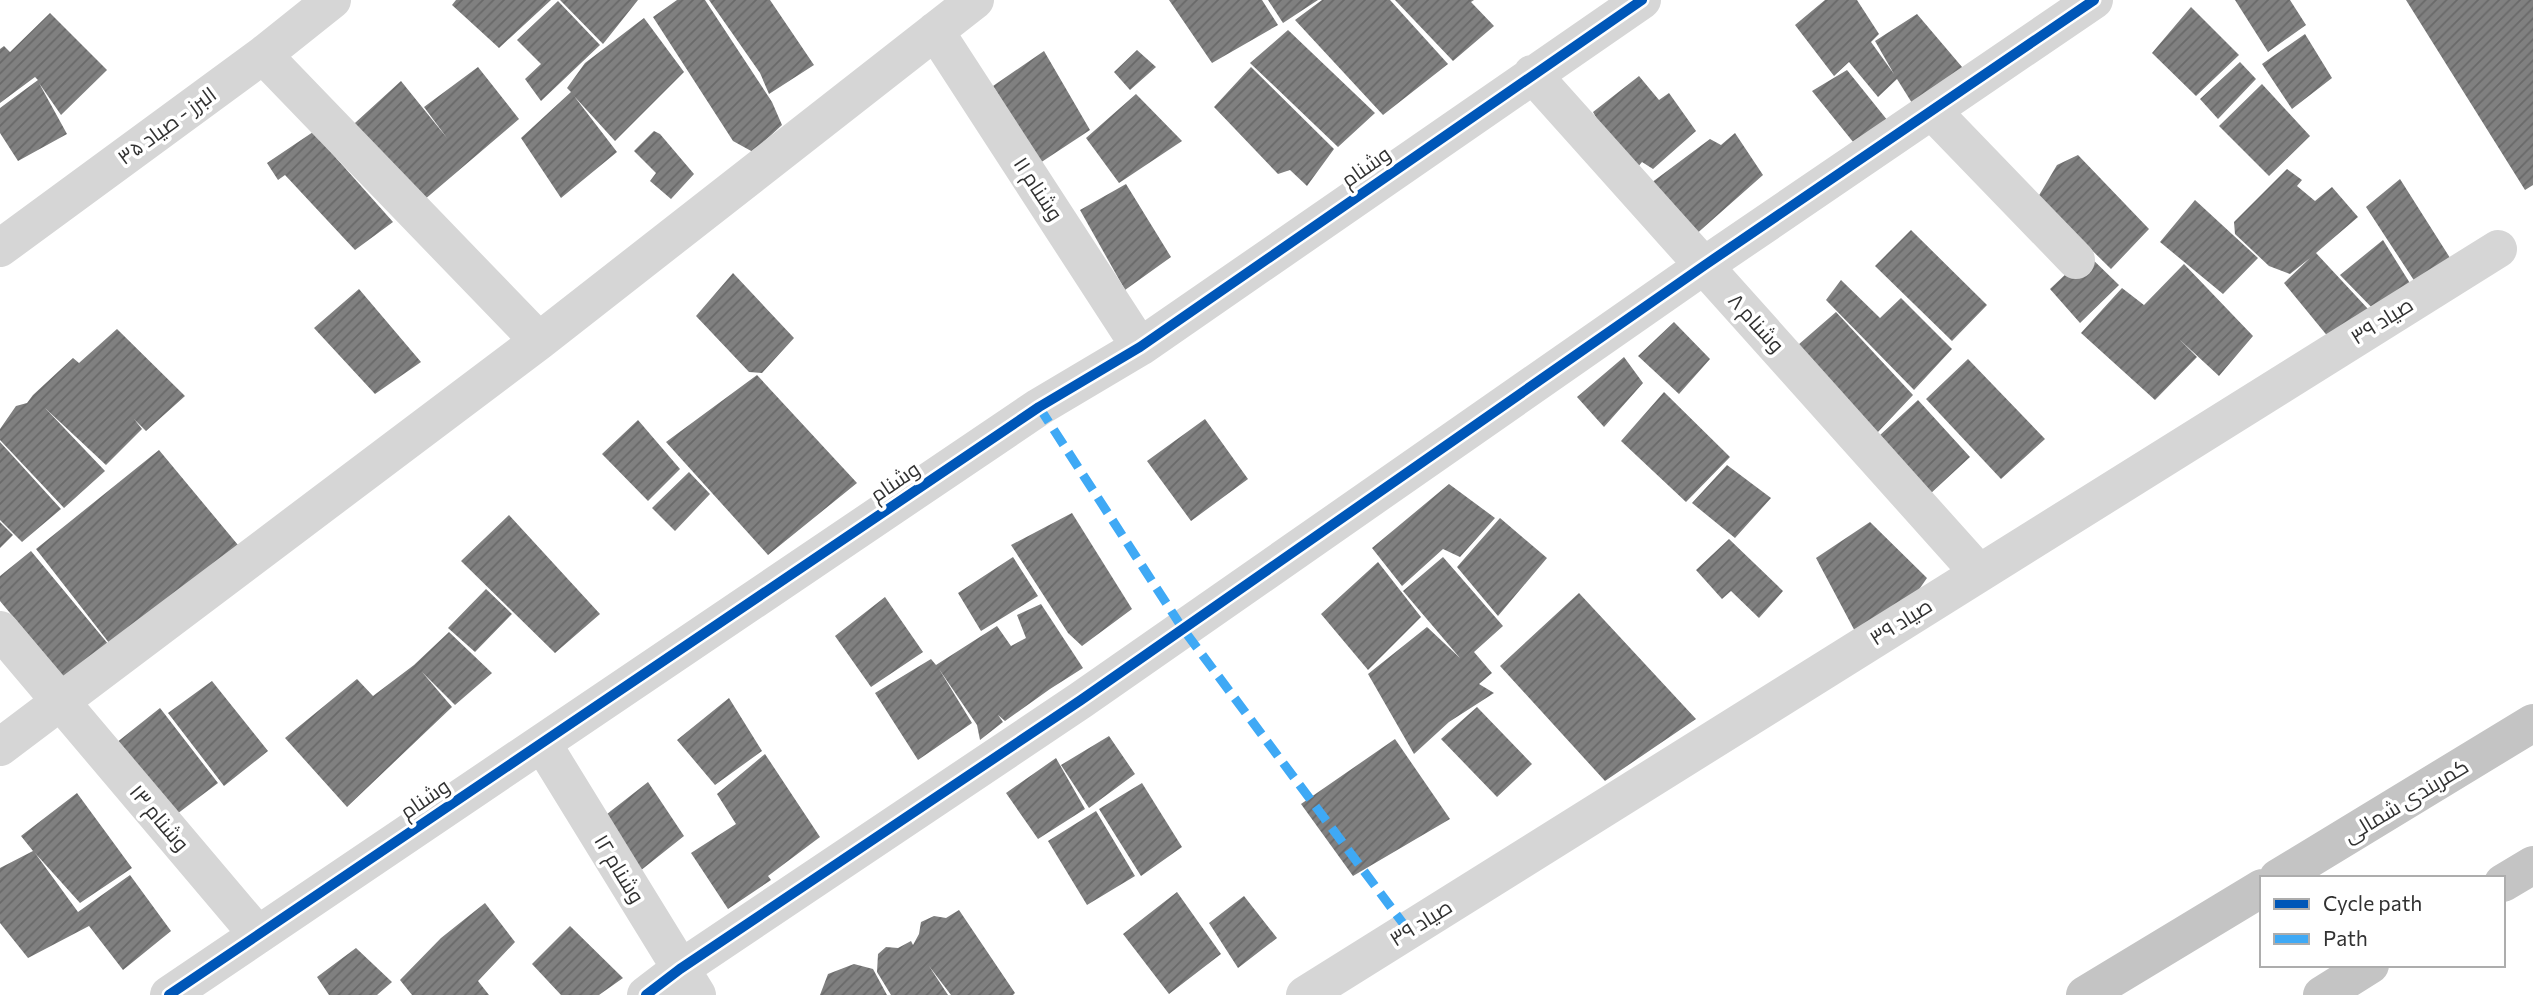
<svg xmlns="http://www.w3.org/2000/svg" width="2533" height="995" viewBox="0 0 2533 995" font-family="Commissioner,Cairo,sans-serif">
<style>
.building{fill:url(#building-hatch)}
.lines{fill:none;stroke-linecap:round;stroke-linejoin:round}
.minor{stroke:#d6d6d6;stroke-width:38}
.highway{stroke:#c4c4c4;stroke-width:38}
.quiet{stroke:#3fa9f5;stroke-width:9;stroke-dasharray:18 9;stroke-linecap:butt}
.cycleway-casing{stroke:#fff;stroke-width:15}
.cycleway{stroke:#0057b8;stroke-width:10}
.labels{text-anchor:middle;stroke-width:7;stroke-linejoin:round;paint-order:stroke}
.street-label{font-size:21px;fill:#323232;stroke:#fff}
</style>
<defs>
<pattern id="building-hatch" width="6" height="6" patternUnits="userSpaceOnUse" patternTransform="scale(1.75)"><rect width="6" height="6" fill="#808080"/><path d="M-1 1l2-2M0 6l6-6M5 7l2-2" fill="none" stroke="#696969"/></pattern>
</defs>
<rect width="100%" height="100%" fill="#fff"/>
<path class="building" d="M 456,0 L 551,0 L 499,48 L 452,5 Z
M 560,0 L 638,0 L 603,44 Z
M 677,0 L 705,0 L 772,102 L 782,125 L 753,152 L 733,141 L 653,17 Z
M 709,0 L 770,0 L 814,65 L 769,94 L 760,73 Z
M 1169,0 L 1262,0 L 1278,25 L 1212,63 Z
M 1268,0 L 1318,0 L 1283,23 Z
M 1322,0 L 1390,0 L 1448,64 L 1383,115 L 1295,20 Z
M 1395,0 L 1474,0 L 1471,2 L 1494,26 L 1453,61 Z
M 1825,0 L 1857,0 L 1879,34 L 1871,42 L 1894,74 L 1875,41 L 1917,14 L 1968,74 L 1912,103 L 1897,79 L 1878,97 L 1849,62 L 1834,76 L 1795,25 Z
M 2235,0 L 2290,0 L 2306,25 L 2268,52 Z
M 2406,0 L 2533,0 L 2533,185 L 2525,190 Z
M 558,1 L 600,45 L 541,101 L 525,79 L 541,64 L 517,40 Z
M 2191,7 L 2239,55 L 2196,96 L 2152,53 Z
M 50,13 L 107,70 L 61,115 L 39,83 L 67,134 L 18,161 L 0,133 L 0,108 L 38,80 L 35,77 L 0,103 L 0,49 L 4,46 L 10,52 Z
M 644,18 L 684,72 L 615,141 L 574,96 L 617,152 L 561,198 L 521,138 L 571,92 L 567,88 L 585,63 Z
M 1288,30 L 1375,113 L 1338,147 L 1250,63 Z
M 2305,34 L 2332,78 L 2292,109 L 2262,64 Z
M 1137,50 L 1156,67 L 1130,90 L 1114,72 Z
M 1044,51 L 1090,130 L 1040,163 L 993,86 Z
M 2240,62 L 2256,79 L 2218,119 L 2200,99 Z
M 478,67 L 519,119 L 417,206 L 344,133 L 401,81 L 447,138 L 424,107 Z
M 1251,67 L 1334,149 L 1307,186 L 1290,170 L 1278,174 L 1214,107 Z
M 1847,70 L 1896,131 L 1862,153 L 1812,91 Z
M 1639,76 L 1659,100 L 1669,93 L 1696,131 L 1653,169 L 1642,162 L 1632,174 L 1621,162 L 1593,112 Z
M 2262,84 L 2310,136 L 2269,176 L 2219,126 Z
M 1136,94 L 1182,141 L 1119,183 L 1086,138 Z
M 654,131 L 660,134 L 694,174 L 671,199 L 650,181 L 656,173 L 634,151 Z
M 313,132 L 393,222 L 355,250 L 285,175 L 278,180 L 267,163 Z
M 1735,133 L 1763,175 L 1694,236 L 1647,186 L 1710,139 L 1721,145 Z
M 2078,155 L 2149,229 L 2111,269 L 2038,197 L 2057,165 Z
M 2287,169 L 2302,180 L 2297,186 L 2315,201 L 2332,187 L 2358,217 L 2316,253 L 2369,310 L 2334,344 L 2284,283 L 2310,258 L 2290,274 L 2269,266 L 2235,234 L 2234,222 Z
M 2400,179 L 2452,261 L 2417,285 L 2366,207 Z
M 1126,184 L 1171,257 L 1125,290 L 1080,210 Z
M 2195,200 L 2258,258 L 2223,294 L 2160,242 Z
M 1911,230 L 1987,305 L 1952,341 L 1875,266 Z
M 2383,240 L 2413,288 L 2380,316 L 2340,275 Z
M 2087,254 L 2119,285 L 2080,323 L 2050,289 Z
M 2184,264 L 2253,336 L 2219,376 L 2179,339 L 2197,357 L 2155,400 L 2081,333 L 2122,288 L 2144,305 Z
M 733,273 L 794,338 L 762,373 L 749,372 L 696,316 Z
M 1841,280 L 1880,318 L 1901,298 L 1952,349 L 1914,390 L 1826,300 Z
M 359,289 L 421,362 L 375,394 L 314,328 Z
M 1836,312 L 1913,395 L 1877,433 L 1798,345 Z
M 1674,322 L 1710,359 L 1679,394 L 1638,356 Z
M 117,329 L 185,396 L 146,431 L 134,419 L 142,429 L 106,465 L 45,408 L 105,471 L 64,508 L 0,440 L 0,429 L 16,406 L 27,403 L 33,395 L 73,358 L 79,363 Z
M 1624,357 L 1643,383 L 1604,427 L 1577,397 Z
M 1968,359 L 2045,439 L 2001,479 L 1926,399 Z
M 757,375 L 857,483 L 768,555 L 666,442 Z
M 1664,392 L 1730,457 L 1686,502 L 1621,441 Z
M 1918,400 L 1970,457 L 1930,494 L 1879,436 Z
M 1205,419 L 1248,479 L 1191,521 L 1147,461 Z
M 638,420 L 680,469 L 648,501 L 602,454 Z
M 0,442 L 61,509 L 22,542 L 0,520 Z
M 159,450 L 243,551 L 113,648 L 36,549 Z
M 1727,465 L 1771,498 L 1735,538 L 1692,503 Z
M 689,472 L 710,494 L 675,531 L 652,508 Z
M 1449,484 L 1495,518 L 1460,557 L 1443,549 L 1402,586 L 1372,548 Z
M 1072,513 L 1132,609 L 1082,646 L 1068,633 L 1011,545 Z
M 509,515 L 600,614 L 555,653 L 461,561 Z
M 1500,518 L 1547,558 L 1498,616 L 1457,567 Z
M 0,522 L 13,535 L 0,548 Z
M 1870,522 L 1927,578 L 1913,598 L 1858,637 L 1816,558 Z
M 1729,539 L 1783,591 L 1759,618 L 1731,591 L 1722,599 L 1696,570 Z
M 31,551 L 109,645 L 65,679 L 0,601 L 0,576 Z
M 1013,557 L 1038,596 L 981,631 L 958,593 Z
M 1443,557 L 1503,626 L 1474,652 L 1492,673 L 1479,684 L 1494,693 L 1449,722 L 1414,754 L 1368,674 L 1427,627 L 1460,658 L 1403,591 Z
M 1378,562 L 1421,617 L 1368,670 L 1321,614 Z
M 486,589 L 512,614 L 475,652 L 448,628 Z
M 1579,593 L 1696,719 L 1605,781 L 1500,666 Z
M 885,597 L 923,652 L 871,687 L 835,636 Z
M 1041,604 L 1083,668 L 1050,689 L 1005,721 L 998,715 L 1003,722 L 980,740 L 977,725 L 939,669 L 972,723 L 918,760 L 875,693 L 931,659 L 936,665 L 997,626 L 1011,646 L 1026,638 L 1017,615 Z
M 449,632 L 492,673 L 455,705 L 422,672 L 452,707 L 347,807 L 285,738 L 357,679 L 373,696 L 414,665 Z
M 212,681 L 268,751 L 224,786 L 168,713 Z
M 729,698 L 762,751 L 715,785 L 677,740 Z
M 1477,707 L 1532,764 L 1497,797 L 1441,739 Z
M 160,708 L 218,783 L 173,817 L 116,743 Z
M 1109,736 L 1135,774 L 1089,808 L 1061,765 Z
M 1395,739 L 1450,819 L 1353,876 L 1301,804 Z
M 765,754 L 820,837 L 768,876 L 771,880 L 728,909 L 691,853 L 736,824 L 717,794 Z
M 1056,758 L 1085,809 L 1038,839 L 1006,793 Z
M 648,782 L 684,836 L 640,871 L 602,818 Z
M 1142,783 L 1182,847 L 1141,876 L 1099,809 Z
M 77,793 L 132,868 L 80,903 L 35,853 L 78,912 L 130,875 L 171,931 L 123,970 L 89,926 L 28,958 L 0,923 L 0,868 L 33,851 L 21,836 Z
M 1096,811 L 1135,876 L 1087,905 L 1048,841 Z
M 1177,892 L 1221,954 L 1169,994 L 1123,934 Z
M 1244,896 L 1277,938 L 1238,968 L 1209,923 Z
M 485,903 L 515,942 L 478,981 L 489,995 L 412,995 L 400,980 L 441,938 Z
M 959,910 L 1015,993 L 1013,995 L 951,995 L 929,966 L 948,995 L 891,995 L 877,972 L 878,954 L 886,947 L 898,948 L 911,941 L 913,945 L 919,934 L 921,922 L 934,916 L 946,918 Z
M 570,926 L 623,978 L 599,995 L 561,995 L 532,964 Z
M 356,948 L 392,982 L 377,995 L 329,995 L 317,977 Z
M 854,964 L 873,969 L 887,995 L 820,995 L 828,974 Z"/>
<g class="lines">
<path class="minor" d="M 935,31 L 1140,347
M 263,55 L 539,341
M 1532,74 L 1979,573
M 1932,111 L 2076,260
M 0,248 L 263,55 L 332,0
M 0,630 L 258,935
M 542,743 L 697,995
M 0,747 L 539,341 L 975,0
M 169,995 L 1039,407 L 1140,347 L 1642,0
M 646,995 L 680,969 L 1081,700 L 1705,265 L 2094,0
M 1305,995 L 2498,249"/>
<path class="highway" d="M 2278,878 L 2533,723
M 2503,883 L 2533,865
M 2085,995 L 2262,888
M 2322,995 L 2370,965"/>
<path class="quiet" d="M 1039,407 L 1183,629 L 1408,930"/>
<g class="cycleway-casing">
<path id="cycleway" d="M 169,995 L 1039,407 L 1140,347 L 1642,0
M 646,995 L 680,969 L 1081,700 L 1705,265 L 2094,0"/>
</g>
<use href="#cycleway" class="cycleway"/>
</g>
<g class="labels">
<g class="street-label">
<text transform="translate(167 126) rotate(-36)" y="7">البرز - صیاد ۳۵</text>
<text transform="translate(1366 167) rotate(-35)" y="7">وشنام</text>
<text transform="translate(1038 189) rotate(57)" y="7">وشنام ۱۱</text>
<text transform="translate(2382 321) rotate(-32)" y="7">صیاد ۳۹</text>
<text transform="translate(1756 323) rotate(48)" y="7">وشنام ۸</text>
<text transform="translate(895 482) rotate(-34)" y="7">وشنام</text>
<text transform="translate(1901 622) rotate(-32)" y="7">صیاد ۳۹</text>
<text transform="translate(425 799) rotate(-34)" y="7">وشنام</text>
<text transform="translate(2406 801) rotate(-31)" y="7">کمربندی شمالی</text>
<text transform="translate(159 818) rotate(50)" y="7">وشنام ۱۳</text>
<text transform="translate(619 869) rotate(59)" y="7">وشنام ۱۲</text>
<text transform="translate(1421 923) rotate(-32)" y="7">صیاد ۳۹</text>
</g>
</g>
<rect x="2260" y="876" width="245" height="91" fill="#ffffff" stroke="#adadad" stroke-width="2"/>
<rect x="2274" y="899" width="35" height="10" fill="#0057b8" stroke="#adadad" stroke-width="2"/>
<text x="2323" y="911" font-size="21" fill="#323232">Cycle path</text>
<rect x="2274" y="934" width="35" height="10" fill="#3fa9f5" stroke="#adadad" stroke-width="2"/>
<text x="2323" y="946" font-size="21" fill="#323232">Path</text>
</svg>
